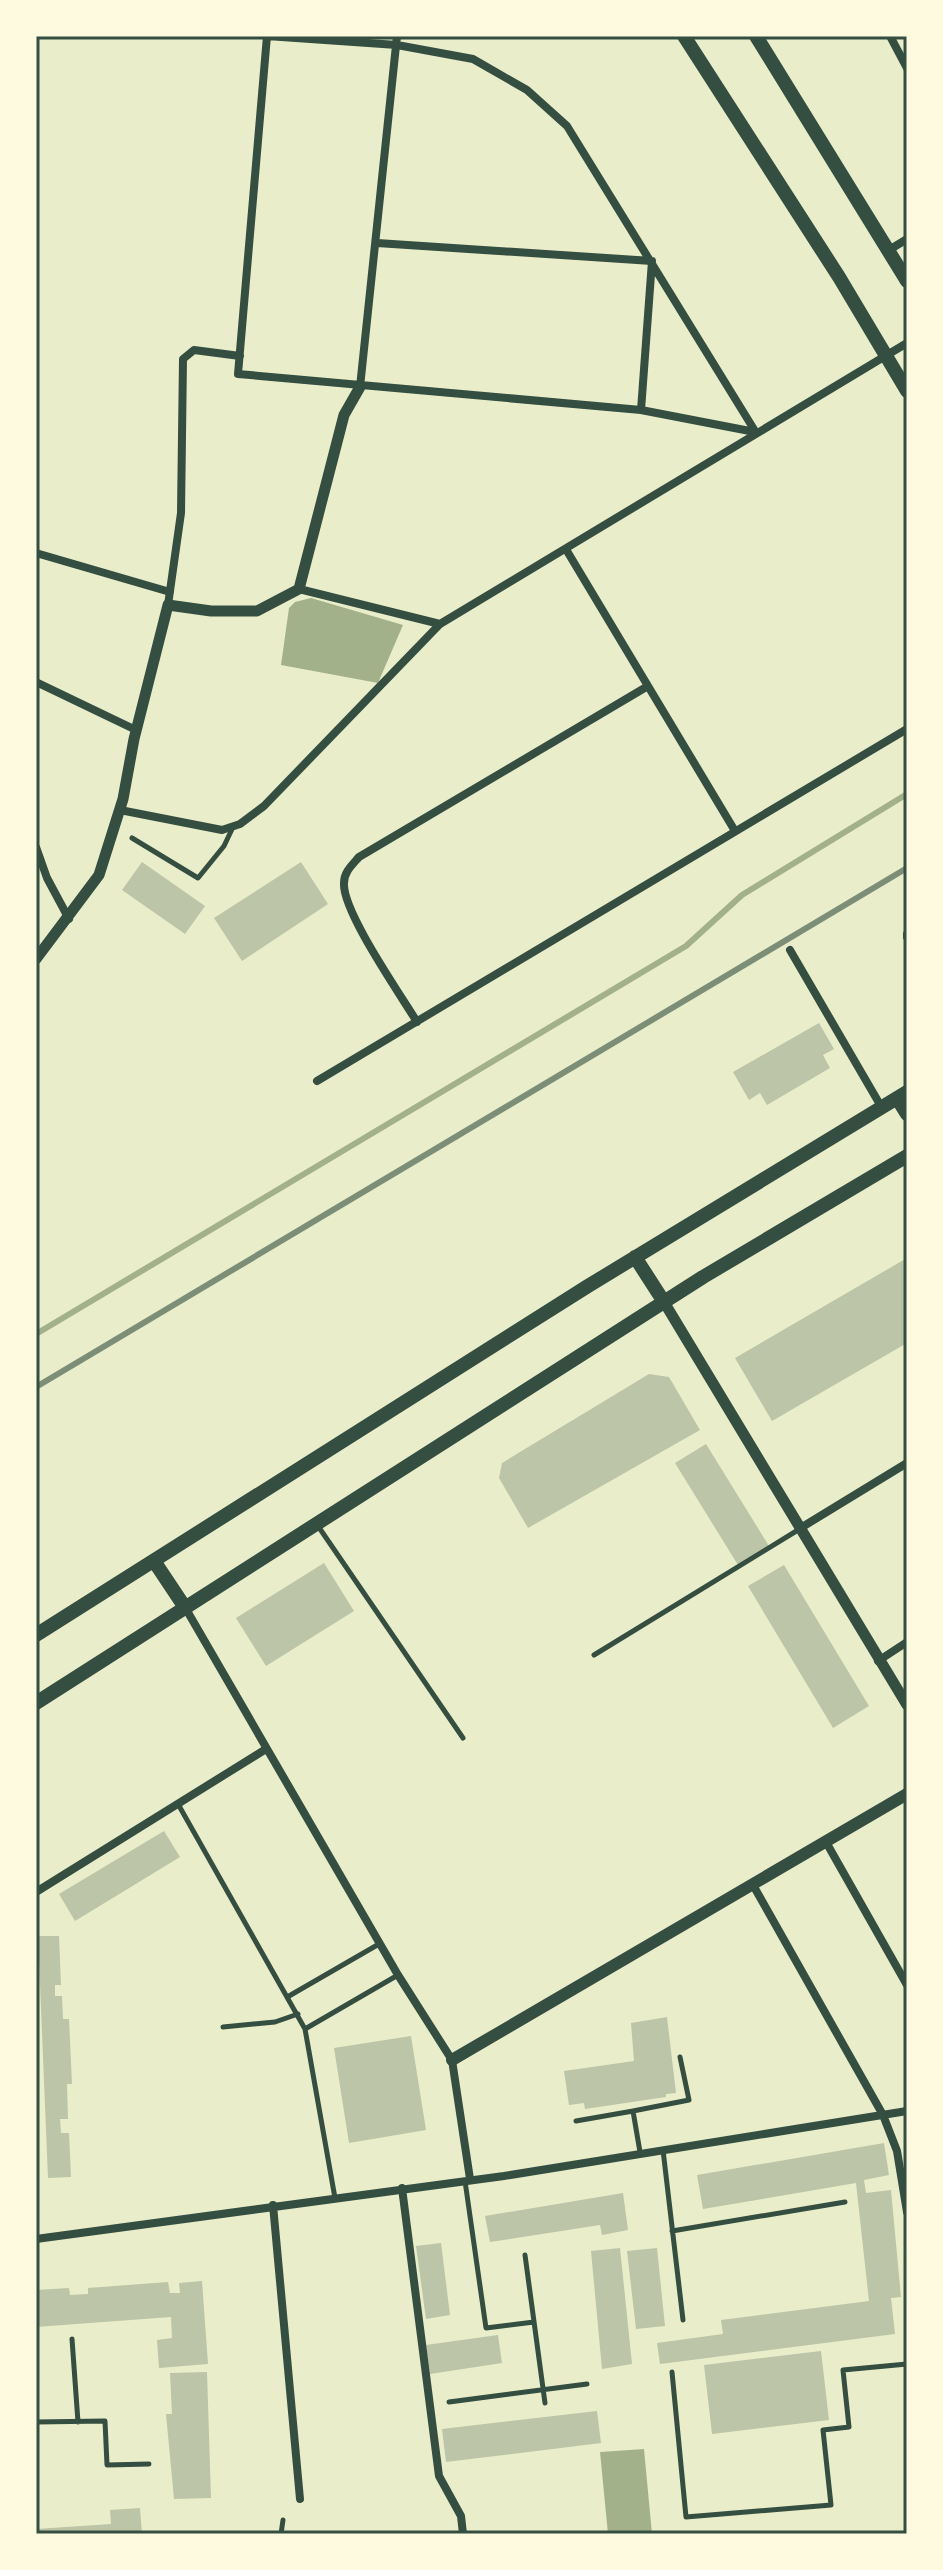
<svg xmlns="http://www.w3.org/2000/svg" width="943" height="2570" viewBox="0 0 943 2570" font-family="Helvetica,sans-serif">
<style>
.water{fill:#a3b18a}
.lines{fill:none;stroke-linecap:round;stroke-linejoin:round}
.stream{stroke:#a3b18a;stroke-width:6}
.building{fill:#bcc5a7}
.service{stroke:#344e41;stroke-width:5}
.minor{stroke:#344e41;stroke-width:8}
.tertiary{stroke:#344e41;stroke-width:11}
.secondary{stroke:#344e41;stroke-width:12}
.primary{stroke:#344e41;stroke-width:14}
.rail{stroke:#7c8e77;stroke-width:6}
.neatline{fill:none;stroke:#344e41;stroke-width:3}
</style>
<rect width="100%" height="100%" fill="#e9edc9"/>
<path class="water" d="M 311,598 L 403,625 L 378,683 L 281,665 L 289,608 L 295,602 Z
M 644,2449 L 652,2534 L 608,2534 L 600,2452 Z"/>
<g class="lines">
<path class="stream" d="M 36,1334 L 686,946 L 742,895 L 907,794"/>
</g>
<path class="building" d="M 142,862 L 205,906 L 185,934 L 122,890 Z
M 301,862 L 328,904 L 242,961 L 214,918 Z
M 819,1023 L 834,1049 L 823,1055 L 830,1068 L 767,1105 L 760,1093 L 749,1100 L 733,1072 Z
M 907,1258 L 907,1343 L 772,1421 L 735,1358 Z
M 649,1374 L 669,1377 L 700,1430 L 528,1528 L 499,1478 L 502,1463 Z
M 706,1444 L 769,1546 L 738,1565 L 675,1463 Z
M 324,1563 L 354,1611 L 266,1666 L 236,1618 Z
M 784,1565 L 869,1706 L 833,1728 L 748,1586 Z
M 164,1831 L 180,1857 L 75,1921 L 59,1894 Z
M 38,1936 L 59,1936 L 61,1985 L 55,1985 L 55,1996 L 62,1996 L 63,2019 L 69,2019 L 72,2084 L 67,2084 L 68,2119 L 60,2119 L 61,2133 L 69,2133 L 71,2177 L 48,2178 Z
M 667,2017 L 676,2093 L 666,2094 L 666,2097 L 585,2109 L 584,2103 L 569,2105 L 564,2071 L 634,2061 L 631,2023 Z
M 411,2036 L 426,2130 L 349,2143 L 334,2048 Z
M 884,2143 L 889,2175 L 864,2180 L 866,2193 L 891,2190 L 901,2297 L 891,2298 L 895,2334 L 660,2364 L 657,2343 L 723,2334 L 721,2320 L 869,2301 L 856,2183 L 703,2209 L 697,2175 Z
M 623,2193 L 628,2230 L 602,2235 L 600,2225 L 490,2242 L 485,2216 Z
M 441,2243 L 450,2315 L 426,2319 L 416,2246 Z
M 620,2248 L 632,2364 L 602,2369 L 591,2251 Z
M 657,2248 L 665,2326 L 636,2329 L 627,2251 Z
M 202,2281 L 208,2364 L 159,2368 L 157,2340 L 172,2338 L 171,2317 L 36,2327 L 36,2290 L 69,2288 L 70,2295 L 88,2294 L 88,2288 L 168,2282 L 170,2293 L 180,2293 L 179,2283 Z
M 498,2335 L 502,2363 L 430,2374 L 426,2345 Z
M 821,2351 L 829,2420 L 712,2434 L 704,2365 Z
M 207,2372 L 211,2498 L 174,2499 L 166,2414 L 172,2414 L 170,2373 Z
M 597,2411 L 601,2443 L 446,2462 L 442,2429 Z
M 140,2508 L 142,2534 L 36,2534 L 36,2529 L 111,2524 L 110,2510 Z"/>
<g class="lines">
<path class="service" d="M 132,838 L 198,878 L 224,846 L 233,827
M 318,1526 L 463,1738
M 594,1655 L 798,1530
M 178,1804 L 305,2029 L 335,2198
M 289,1996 L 379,1944
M 223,2027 L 275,2022 L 298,2014
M 305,2029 L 398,1975
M 633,2111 L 689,2100 L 680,2057
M 576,2121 L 633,2111 L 640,2152
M 663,2150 L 683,2320
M 465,2181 L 486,2328 L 534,2322
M 672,2231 L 845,2202
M 525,2255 L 545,2403
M 72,2339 L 78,2422
M 672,2372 L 686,2517 L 831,2505 L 823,2430 L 849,2427 L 843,2370 L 907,2364
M 449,2402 L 587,2384
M 36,2422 L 105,2421 L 107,2465 L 149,2464
M 281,2534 L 283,2520"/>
<path class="minor" d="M 267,36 L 238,374 L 641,410 L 755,432
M 267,36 L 397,45 L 473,59 L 527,90 L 567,126 L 755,431
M 890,36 L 907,68
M 377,243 L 652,261 L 641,410
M 889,250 L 907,239
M 360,387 L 397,36
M 567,551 L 735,831
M 36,553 L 170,592
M 299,589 L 440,624
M 168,605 L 181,513 L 183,359 L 194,350 L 240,356
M 36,682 L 136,730
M 120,810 L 222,830 L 240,824 L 264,806 L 440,624 L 907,343
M 36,847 L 47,878 L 69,919
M 907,934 L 907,937
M 790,950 L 882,1108
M 417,1022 C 400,994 342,911 344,883 C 344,872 352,865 359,857 L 648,686
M 317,1081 L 907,729
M 799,1529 L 907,1463
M 186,1609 L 398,1975 L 452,2060 L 470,2179
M 878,1661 L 907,1642
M 826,1842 L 907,1985
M 753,1885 L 883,2115 L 897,2151 L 907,2212
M 36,1892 L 266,1749
M 402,2188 L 439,2476 L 461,2516 L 463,2534
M 273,2205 L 300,2499
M 36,2239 L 504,2176 L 907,2111"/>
<path class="tertiary" d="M 36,959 L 99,875 L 123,799 L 134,739 L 168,605 L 211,611 L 257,611 L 299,589 L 344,415 L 360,387
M 664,1302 L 907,1705"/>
<path class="secondary" d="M 452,2060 L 907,1794"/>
<path class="primary" d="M 684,36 L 839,277 L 907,391
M 756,36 L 907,281
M 897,1098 L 907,1114
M 635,1257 L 664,1302
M 154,1561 L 186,1609
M 36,1635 L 588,1286 L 907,1092
M 36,1703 L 703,1277 L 907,1156"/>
<path class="rail" d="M 36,1387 L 907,868"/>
</g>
<rect width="943" height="2570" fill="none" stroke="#fefae0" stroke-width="76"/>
<rect x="38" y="38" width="867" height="2494" class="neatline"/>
</svg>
